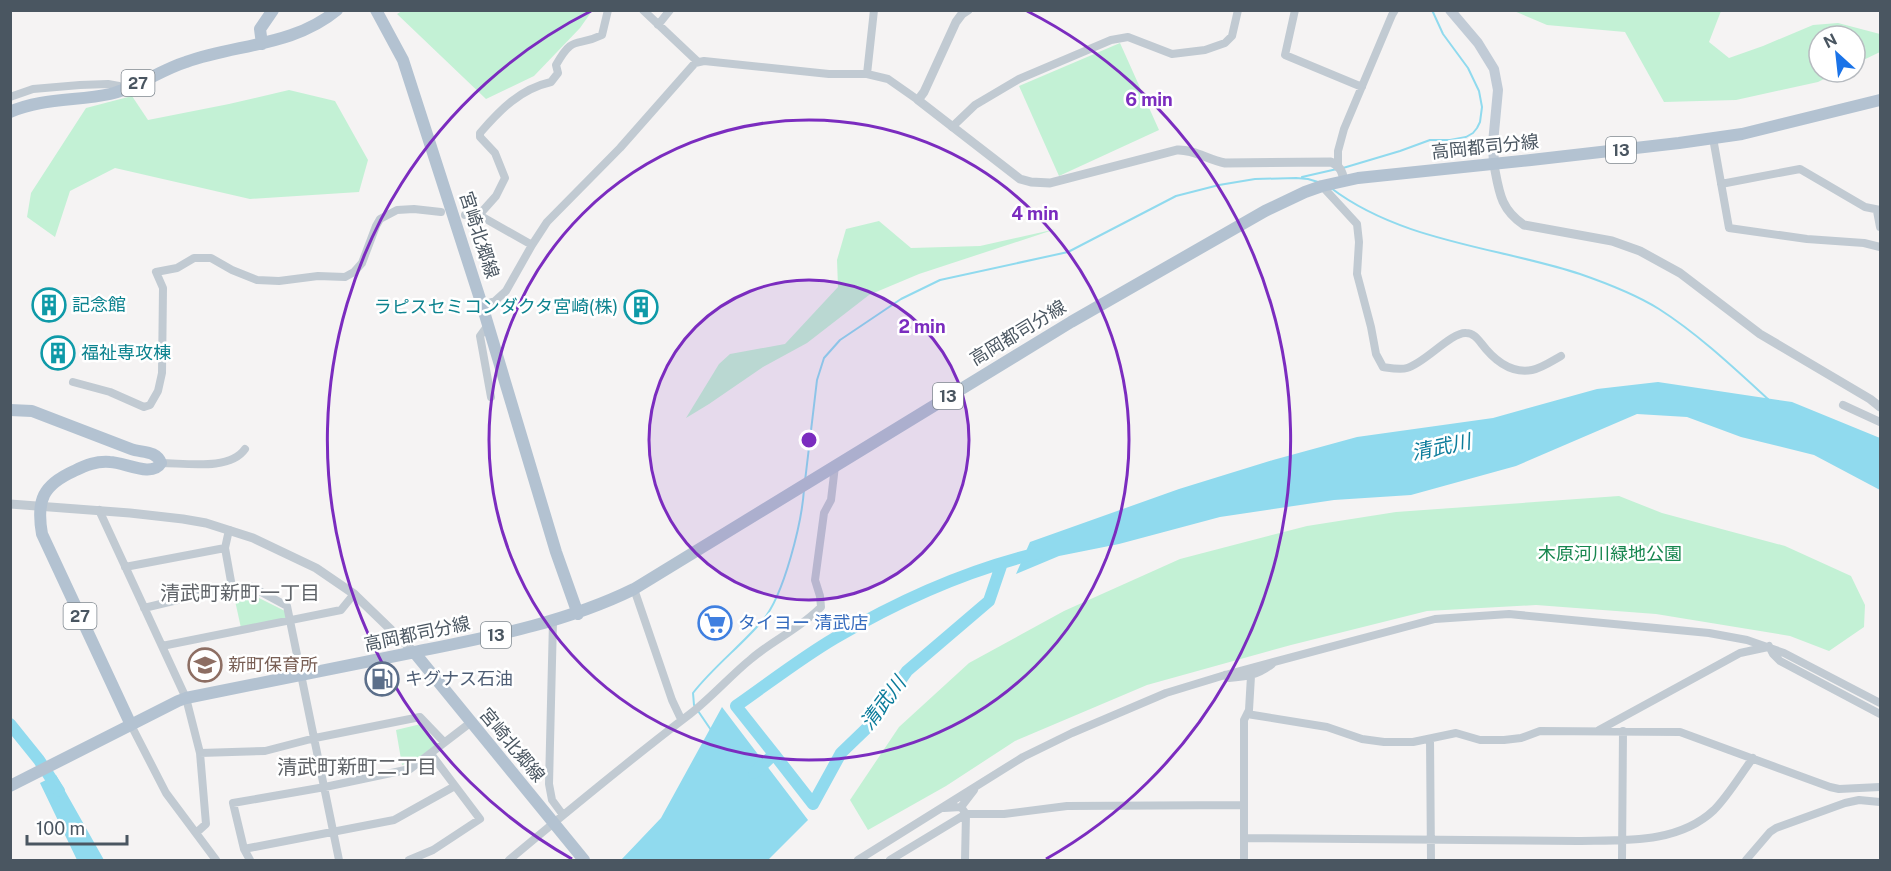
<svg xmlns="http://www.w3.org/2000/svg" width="1891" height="871" viewBox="0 0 1891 871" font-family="'Public Sans','Noto Sans JP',sans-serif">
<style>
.green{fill:#c3f1d5}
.water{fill:#90daee}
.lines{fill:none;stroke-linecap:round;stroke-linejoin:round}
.stream{stroke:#90daee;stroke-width:2}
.river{stroke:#90daee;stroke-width:12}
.minor{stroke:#c1cad2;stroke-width:8}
.tertiary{stroke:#c1cad2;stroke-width:9}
.secondary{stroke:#c1cbd6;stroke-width:10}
.primary{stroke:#b3c2d1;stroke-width:12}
.ring{fill:none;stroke:#7b2cbf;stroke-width:3}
.labels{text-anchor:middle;stroke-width:5;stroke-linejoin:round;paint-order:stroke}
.shield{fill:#fff;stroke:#808990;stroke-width:1.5}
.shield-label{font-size:16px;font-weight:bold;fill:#4a5661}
.street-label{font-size:18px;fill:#4a5661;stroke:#fff}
.culture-label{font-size:18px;fill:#0d838f;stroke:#fff;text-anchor:start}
.park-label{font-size:18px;fill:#17864f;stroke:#fff}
.shop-label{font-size:18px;fill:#366cbe;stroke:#fff;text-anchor:start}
.education-label{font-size:18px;fill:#785e54;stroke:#fff;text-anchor:start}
.service-label{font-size:18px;fill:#4e5e75;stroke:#fff;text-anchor:start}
.water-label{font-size:20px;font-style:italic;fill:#0c7c9b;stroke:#fff}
.neighbourhood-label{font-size:20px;fill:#5f6368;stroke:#fff}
.centre{fill:#7b2cbf;stroke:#fff;stroke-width:3}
.ring-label{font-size:18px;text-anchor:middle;font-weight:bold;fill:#7b2cbf;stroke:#fff;stroke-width:5;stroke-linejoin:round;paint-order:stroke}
</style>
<rect width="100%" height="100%" fill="#f5f3f3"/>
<path class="green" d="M 402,11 L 402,10 L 592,11 L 580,28 L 534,76 L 486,99 L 397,14 Z
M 1514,11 L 1721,11 L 1709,42 L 1729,58 L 1763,46 L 1813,25 L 1838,23 L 1880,34 L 1880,52 L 1855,64 L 1855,36 L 1819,36 L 1819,72 L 1838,72 L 1818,82 L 1736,100 L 1664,102 L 1625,32 L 1547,25 Z
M 1120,43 L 1159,130 L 1059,176 L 1019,86 Z
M 289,90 L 335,101 L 368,160 L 359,192 L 250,199 L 115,168 L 70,191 L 55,237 L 27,217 L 31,193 L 86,108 L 132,96 L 148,120 L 229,104 Z
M 879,221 L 911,248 L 980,246 L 1056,229 L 919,274 L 869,295 L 807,343 L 763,367 L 709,404 L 686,418 L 719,364 L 730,354 L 785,344 L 838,287 L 837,260 L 846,229 Z
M 1619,496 L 1662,513 L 1785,546 L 1851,576 L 1865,605 L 1864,627 L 1829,651 L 1790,636 L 1656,614 L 1536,605 L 1427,611 L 1291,645 L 1147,685 L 1015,741 L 946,786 L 868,830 L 850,800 L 899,727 L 969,663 L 1064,611 L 1180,559 L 1307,526 L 1396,512 Z
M 249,593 L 285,611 L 287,619 L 241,628 L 234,596 Z
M 421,724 L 438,744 L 412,762 L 402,765 L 396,730 Z"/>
<path class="water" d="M 1658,382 L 1792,402 L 1880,438 L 1880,490 L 1814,455 L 1741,437 L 1687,417 L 1637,414 L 1516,466 L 1411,495 L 1334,500 L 1220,517 L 1119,544 L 1059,556 L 1016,574 L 1030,542 L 1179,489 L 1273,460 L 1357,437 L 1493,418 L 1597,389 Z
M 722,707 L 808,820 L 768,860 L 621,860 L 661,818 Z
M 56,775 L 104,860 L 77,860 L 40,783 Z"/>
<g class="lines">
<path class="stream" d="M 1343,168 L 1400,151 L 1430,140 L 1450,140 L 1466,137 L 1473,133 L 1477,128 L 1480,122 L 1482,107 L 1479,91 L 1468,68 L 1443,34 L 1432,10
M 1302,177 L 1337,169
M 1331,188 C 1402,242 1498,247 1580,274 C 1606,283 1635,294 1659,309 C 1698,334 1733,367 1768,399
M 805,481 L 817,380 L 824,358 L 840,340 L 901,299 L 940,280 L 1068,252 L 1176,196 L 1219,185 L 1255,179 L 1296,178 L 1308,179 L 1318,182
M 711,730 L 694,705 L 693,693 C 713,667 742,645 763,620 C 784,595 802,522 804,489"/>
<path class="river" d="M 10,724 L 39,760 L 59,791
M 774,754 L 813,804 L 841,753 L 868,727 L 907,671 L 989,601 L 1002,563
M 754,773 L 774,754 L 736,706 C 769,683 801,658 835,638 C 898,601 967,570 1038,553"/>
<path class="minor" d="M 643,10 L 698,62
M 1295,10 L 1285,55 L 1362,87
M 658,25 L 670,10
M 867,74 L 874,10
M 10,97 L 33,89 L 80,85 L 108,84 L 119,86 L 123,90
M 952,127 L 975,105 L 1019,79 L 1111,40 L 1128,37 L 1172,54 L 1205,50 L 1225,43 L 1232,36 L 1238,10
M 1713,138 L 1729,228 L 1807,239 L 1864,243 L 1880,247
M 1338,166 L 1338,151 L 1344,129 L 1392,15 L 1395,10
M 1721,184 L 1800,169 L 1865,207 L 1880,210
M 1322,186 L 1357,224 L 1359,242 L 1357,274 L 1371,327 L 1376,354 L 1383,367 C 1390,368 1400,370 1407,368 C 1425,363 1451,332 1466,333 C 1473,333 1477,338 1481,343 C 1493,359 1510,374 1532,370 C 1542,368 1552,361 1561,356
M 1877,211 L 1880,227
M 465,215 L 479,215 L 532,245
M 479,215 L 496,196 L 505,178 L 495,153 L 480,137 L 480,133 C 500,110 520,89 551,82 L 558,73 L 556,65 C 574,33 576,48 602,35 L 608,10
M 482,305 L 495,301 L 506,291 L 532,245 L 547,222 L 620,148 L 695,63 L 704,61 L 829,74 L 867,74 L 888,79 L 918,100
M 488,325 L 480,336 L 491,397
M 73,382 L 110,392 L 144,407 L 150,405 L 158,391 L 162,373 L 163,288 L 156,272 L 177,268 L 194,258 L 211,258 L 232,270 L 257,280 L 279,281 L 318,276 L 345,277 L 354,272 L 362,263 L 376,226 L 380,219 L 397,210 L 414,209 L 441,212
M 1843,405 L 1880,422
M 161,463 C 185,463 230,471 245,449
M 99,510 L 186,698 L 200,753 L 206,824 L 196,833
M 229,530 L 225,548 L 232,587
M 125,567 L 225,548
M 634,589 L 672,700 L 681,719
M 144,608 L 232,587 L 250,586 L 287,606 L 339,860
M 553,621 L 549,784 L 552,800 L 563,815
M 162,646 L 341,610 L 354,594
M 1769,646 L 1773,654 L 1780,661 L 1880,714
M 1225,675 L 1229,678 C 1246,677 1258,675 1272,664
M 1247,714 L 1327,727 L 1362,739 L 1384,742 L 1413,742 L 1456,733 L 1480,740 L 1504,740 L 1521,738 L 1540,731 L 1680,732 L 1830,787 L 1839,789 L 1880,787
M 131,725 L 166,793 L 216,860
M 1599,730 L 1740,653 L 1768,647
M 1430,739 L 1431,860
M 200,753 L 265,751 L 315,738 L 420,717 L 444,742
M 961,807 L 966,814 L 965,860
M 944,808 L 961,807 L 974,790
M 1244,838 L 1578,841 C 1624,840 1678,844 1714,810 C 1728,796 1741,774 1753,758
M 244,849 L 394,820 L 455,786
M 250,860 L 244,849 L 233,803 L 325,787 L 410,769 L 470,723
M 409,860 L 433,850 L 480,819 L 431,754
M 509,860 C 568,811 628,761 690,714 C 712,697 730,676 751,659 C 773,640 801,628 821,607 L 820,596 L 815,580 L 824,513 L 831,500 L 835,466
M 858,860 L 1023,757 L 1072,733 L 1166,693 L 1225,675 L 1435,619 L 1509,614 L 1709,633 L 1747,640 L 1784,653 L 1880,703
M 890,860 L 966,814 L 1004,814 L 1067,806 L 1243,805
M 1244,860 L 1244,720 L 1249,710 L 1251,676
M 1622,860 L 1623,731
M 1746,860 L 1770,832 L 1776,828 L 1845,803 L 1859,800 L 1880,802"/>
<path class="tertiary" d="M 968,10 L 962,14 L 956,22 L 924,92 L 918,100 L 1020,179 L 1031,182 L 1050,183 L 1177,150 C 1194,149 1208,160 1225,163 L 1331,162 C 1340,166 1342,171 1344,180
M 1494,165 C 1499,191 1500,209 1524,225 L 1612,241 L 1640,251 L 1680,273 L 1760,334 L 1870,399 L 1880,407
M 10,504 L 130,513 L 183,519 L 206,523 L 253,538 L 316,568 L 354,594 L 414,652"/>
<path class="secondary" d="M 1450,10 L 1478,43 L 1494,69 L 1498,90 L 1493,143 L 1494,165"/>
<path class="primary" d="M 376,10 L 403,60 L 482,305 L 556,552 L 578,614
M 262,44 L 260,29 L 273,10
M 10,112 C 41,98 78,101 110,94 C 137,88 160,70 186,62 C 237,44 294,46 337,10
M 10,410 L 32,411 L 131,449 C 142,453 156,450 161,463 C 152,478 124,462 110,462 C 96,461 86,465 74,471 C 43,485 36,500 42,534 L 131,725
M 414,652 L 584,860
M 10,786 L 178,701 L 186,698 C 262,683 338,668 415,652 C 489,637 565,623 634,589 L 1071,322 L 1265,211 L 1305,192 L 1322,186 L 1358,178 L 1531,160 L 1679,143 L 1742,134 L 1880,100"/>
</g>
<circle cx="809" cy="440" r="160" fill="#7b2cbf" fill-opacity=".12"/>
<g class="ring">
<circle cx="809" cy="440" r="160"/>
<circle cx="809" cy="440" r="320"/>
<path d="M572 859A481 481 0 0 1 591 11M1027 11A481 481 0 0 1 1046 859"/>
</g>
<defs>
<g id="building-ring" transform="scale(1.725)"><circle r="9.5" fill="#fff" stroke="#0f9aa8" stroke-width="1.5"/><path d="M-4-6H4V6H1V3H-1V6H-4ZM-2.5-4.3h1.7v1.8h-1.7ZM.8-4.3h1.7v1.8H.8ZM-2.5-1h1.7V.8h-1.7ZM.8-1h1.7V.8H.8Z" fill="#0f9aa8"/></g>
<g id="supermarket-ring" transform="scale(1.725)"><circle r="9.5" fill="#fff" stroke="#3f7fe0" stroke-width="1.5"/><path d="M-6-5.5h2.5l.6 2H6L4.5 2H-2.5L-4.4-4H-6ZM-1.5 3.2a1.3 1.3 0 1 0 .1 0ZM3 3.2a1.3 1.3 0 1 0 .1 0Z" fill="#3f7fe0"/></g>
<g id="school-ring" transform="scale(1.725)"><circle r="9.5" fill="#fff" stroke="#8d6e63" stroke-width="1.5"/><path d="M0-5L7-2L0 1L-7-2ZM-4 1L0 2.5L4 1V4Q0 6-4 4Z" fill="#8d6e63"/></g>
<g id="fuel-ring" transform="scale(1.725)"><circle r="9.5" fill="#fff" stroke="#5c6f8a" stroke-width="1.5"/><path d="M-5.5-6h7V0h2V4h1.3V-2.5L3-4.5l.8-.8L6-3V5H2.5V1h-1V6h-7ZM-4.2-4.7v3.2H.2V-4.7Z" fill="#5c6f8a"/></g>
</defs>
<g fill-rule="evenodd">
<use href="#building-ring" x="49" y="305"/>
<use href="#building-ring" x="641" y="307"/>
<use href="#building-ring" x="58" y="353"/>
<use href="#supermarket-ring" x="715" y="623"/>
<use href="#school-ring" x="205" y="665"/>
<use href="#fuel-ring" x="382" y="679"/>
</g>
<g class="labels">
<g class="shield">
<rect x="121.5" y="70" width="33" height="26" rx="4.5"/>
<rect x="1606" y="137" width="30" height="26" rx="4.5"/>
<rect x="933" y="383" width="30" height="26" rx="4.5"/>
<rect x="63.5" y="603" width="33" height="26" rx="4.5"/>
<rect x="481" y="622" width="30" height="26" rx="4.5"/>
</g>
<g class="shield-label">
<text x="138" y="89">27</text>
<text x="1621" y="156">13</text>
<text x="948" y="402">13</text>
<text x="80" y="622">27</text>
<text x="496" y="641">13</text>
</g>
<g class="street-label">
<text transform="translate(1485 147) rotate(-6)" y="6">高岡都司分線</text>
<text transform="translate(479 235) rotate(72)" y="6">宮崎北郷線</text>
<text transform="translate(1018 333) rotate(-31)" y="6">高岡都司分線</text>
<text transform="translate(417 634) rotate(-12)" y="6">高岡都司分線</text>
<text transform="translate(512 745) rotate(50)" y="6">宮崎北郷線</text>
</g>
<g class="culture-label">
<text x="72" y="311">記念館</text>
<text x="618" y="313" text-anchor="end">ラピスセミコンダクタ宮崎(株)</text>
<text x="81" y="359">福祉専攻棟</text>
</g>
<g class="park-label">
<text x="1610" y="560">木原河川緑地公園</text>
</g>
<g class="shop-label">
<text x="738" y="629">タイヨー 清武店</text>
</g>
<g class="education-label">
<text x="228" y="671">新町保育所</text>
</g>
<g class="service-label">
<text x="405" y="685">キグナス石油</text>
</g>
<g class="water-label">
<text transform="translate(1441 447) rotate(-12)" y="7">清武川</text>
<text transform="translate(883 703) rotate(-53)" y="7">清武川</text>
</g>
<g class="neighbourhood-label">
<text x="240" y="600">清武町新町一丁目</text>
<text x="357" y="774">清武町新町二丁目</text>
</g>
</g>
<circle cx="809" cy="440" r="9" class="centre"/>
<g class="ring-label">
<text x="1149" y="106">6 min</text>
<text x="1035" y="220">4 min</text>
<text x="922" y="333">2 min</text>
</g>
<rect width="1891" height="871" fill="none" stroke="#4a5661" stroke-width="24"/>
<g transform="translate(1837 54) rotate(333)"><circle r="28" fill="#ffffff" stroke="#b7bbc0" stroke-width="1.5"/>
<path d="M0-4.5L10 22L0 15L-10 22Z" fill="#1a73e8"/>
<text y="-9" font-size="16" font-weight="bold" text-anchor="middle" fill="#4a5661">N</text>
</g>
<path d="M27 835v9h100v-9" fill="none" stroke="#4a5661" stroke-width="3"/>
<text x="36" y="835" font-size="18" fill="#4a5661" stroke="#ffffff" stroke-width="4.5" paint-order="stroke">100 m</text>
</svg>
